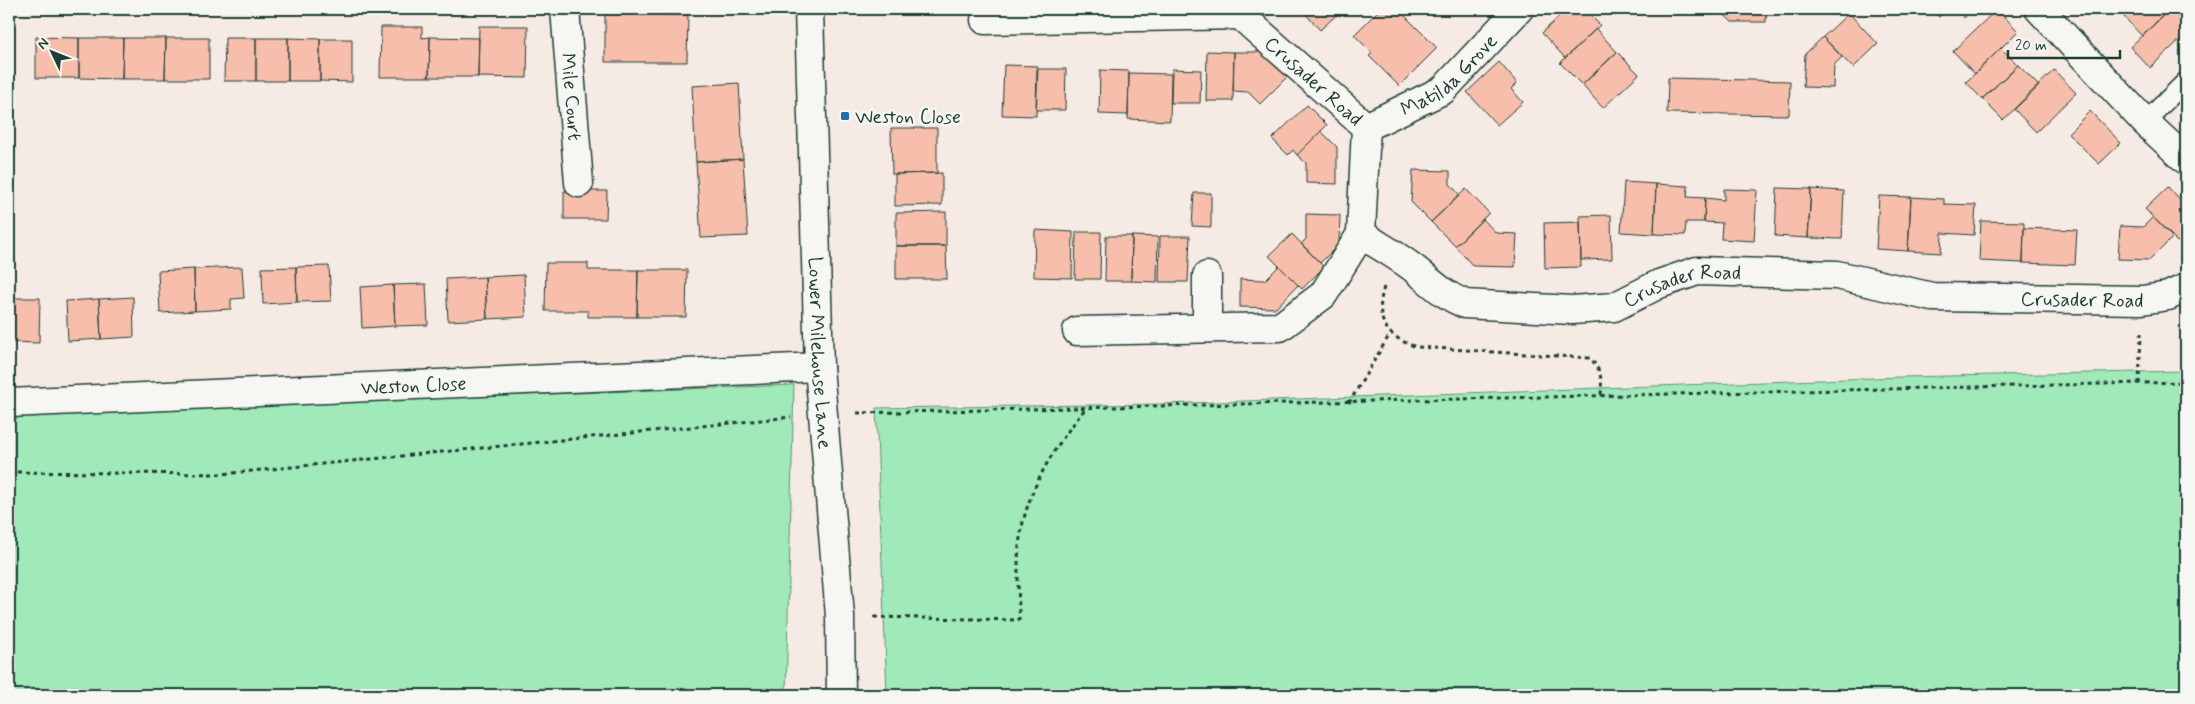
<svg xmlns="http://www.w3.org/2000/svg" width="2195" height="704" viewBox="0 0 2195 704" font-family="Mynerve,sans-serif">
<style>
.green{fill:#a0e9b8;stroke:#609376}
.building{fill:#f7beac;stroke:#1f3d34}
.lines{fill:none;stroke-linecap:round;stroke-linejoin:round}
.lane-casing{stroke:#1f3d34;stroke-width:21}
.street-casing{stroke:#1f3d34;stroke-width:31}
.secondary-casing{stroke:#1f3d34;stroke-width:31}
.path{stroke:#1f3d34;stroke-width:3;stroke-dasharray:4 4;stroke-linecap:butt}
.lane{stroke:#f6f6f2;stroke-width:18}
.street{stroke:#f6f6f2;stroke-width:28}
.secondary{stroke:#f6f6f2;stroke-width:28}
.poi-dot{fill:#1f6fb2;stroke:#f6f6f2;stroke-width:2}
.labels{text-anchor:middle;stroke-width:5;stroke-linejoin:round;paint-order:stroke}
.street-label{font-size:20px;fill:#1f3d34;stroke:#f6f6f2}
.poi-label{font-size:20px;fill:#1f3d34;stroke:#f6f6f2;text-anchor:start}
</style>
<rect width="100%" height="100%" fill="#f6ebe4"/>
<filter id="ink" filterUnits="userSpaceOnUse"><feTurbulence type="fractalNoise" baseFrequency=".02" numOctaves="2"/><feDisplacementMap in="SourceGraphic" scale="10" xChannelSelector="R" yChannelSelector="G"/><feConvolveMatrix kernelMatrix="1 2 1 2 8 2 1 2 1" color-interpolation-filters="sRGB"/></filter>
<g filter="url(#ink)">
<path class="green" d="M 2186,371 L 2186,695 L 887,695 L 876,408 L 1162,404 L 1901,377 Z
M 794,385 L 786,695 L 9,695 L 9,414 Z"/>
<path class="building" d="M 1303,9 L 1343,9 L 1320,30 L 1302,10 Z
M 1380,9 L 1398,9 L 1437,48 L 1399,86 L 1369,56 L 1372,53 L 1354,35 Z
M 1567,9 L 1584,9 L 1600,25 L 1565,58 L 1542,33 Z
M 1718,9 L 1766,9 L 1766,22 L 1732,22 Z
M 1931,9 L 1948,9 L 1939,17 Z
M 1955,9 L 1973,9 L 1964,18 Z
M 1997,9 L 2018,31 L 1975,74 L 1953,51 Z
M 2116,9 L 2132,9 L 2124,17 Z
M 2132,9 L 2170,9 L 2142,36 L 2124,17 Z
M 2170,9 L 2186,25 L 2186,34 L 2150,68 L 2130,47 Z
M 1849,13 L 1878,44 L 1853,68 L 1823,37 Z
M 605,14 L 688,15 L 687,62 L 605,62 Z
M 479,26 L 528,26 L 527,78 L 478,77 Z
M 381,27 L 422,27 L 422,38 L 430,37 L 429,77 L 380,77 Z
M 1596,29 L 1617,52 L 1582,85 L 1560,63 Z
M 36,37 L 79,38 L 79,78 L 36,78 Z
M 430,37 L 479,38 L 478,77 L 429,77 Z
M 1823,37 L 1842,57 L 1834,65 L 1833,88 L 1803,87 L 1805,54 Z
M 79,38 L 123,38 L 122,79 L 79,78 Z
M 123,38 L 166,38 L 165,79 L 122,79 Z
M 166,38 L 209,38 L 209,79 L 165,79 Z
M 225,38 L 256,38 L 256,81 L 224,81 Z
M 256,38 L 288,38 L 288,81 L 256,81 Z
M 288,38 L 320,39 L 320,81 L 288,81 Z
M 320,39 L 352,39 L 352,82 L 320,81 Z
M 2001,48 L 2018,65 L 1982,99 L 1966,82 Z
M 1207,51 L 1234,52 L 1233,101 L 1206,101 Z
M 1234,52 L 1264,52 L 1288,76 L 1260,104 L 1248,92 L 1233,91 Z
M 1617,52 L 1639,74 L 1603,108 L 1582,85 Z
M 1499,62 L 1517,83 L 1511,89 L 1523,102 L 1497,125 L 1467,92 Z
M 1004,65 L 1038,66 L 1036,116 L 1002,115 Z
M 2018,65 L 2039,86 L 2003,120 L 1982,99 Z
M 1037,69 L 1066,69 L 1065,110 L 1036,110 Z
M 1172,69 L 1201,70 L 1200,103 L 1171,103 Z
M 1100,70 L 1129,71 L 1128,115 L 1099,114 Z
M 2054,70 L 2076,93 L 2036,132 L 2014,109 Z
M 1129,73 L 1171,74 L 1170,121 L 1128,119 Z
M 1668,78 L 1790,81 L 1789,115 L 1667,113 Z
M 739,83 L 743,159 L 696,162 L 692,86 Z
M 1307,105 L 1327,125 L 1297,155 L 1293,150 L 1288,155 L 1272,139 Z
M 2090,111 L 2121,143 L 2099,164 L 2068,133 Z
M 891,128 L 937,128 L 937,173 L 892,174 Z
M 1321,131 L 1337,147 L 1337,184 L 1306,183 L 1306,163 L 1297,155 Z
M 743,159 L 748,236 L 701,238 L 696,162 Z
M 1413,170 L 1450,171 L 1450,184 L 1460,195 L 1431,222 L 1411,202 Z
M 942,173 L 942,205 L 895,206 L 895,174 Z
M 1624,182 L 1656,184 L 1654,234 L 1621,232 Z
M 1656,184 L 1688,186 L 1687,197 L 1705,198 L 1704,222 L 1686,222 L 1685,235 L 1654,234 Z
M 2168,187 L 2186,207 L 2186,233 L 2177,242 L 2145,209 Z
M 1777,188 L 1811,189 L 1808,238 L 1775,236 Z
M 1466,189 L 1489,213 L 1455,246 L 1431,222 Z
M 1724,189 L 1757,190 L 1754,241 L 1721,239 L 1722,223 L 1704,222 L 1705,198 L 1724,200 Z
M 1811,189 L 1844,191 L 1842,239 L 1808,238 Z
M 564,191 L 607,191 L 606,219 L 564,219 Z
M 1194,193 L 1211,193 L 1211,227 L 1192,226 Z
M 1879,196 L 1911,197 L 1908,251 L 1876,249 Z
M 1911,197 L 1944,199 L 1944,204 L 1976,205 L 1974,235 L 1942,233 L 1941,253 L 1908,251 Z
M 946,212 L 946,246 L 896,246 L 896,213 Z
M 1306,214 L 1340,215 L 1339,244 L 1320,263 L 1301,244 L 1306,239 Z
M 1611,215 L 1612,259 L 1581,260 L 1580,216 Z
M 2153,217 L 2173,237 L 2150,260 L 2118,259 L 2120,226 L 2143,227 Z
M 1483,219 L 1496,233 L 1517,234 L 1515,267 L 1473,266 L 1455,246 Z
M 1981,221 L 2024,222 L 2023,263 L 1979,261 Z
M 1580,222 L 1581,267 L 1545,268 L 1544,223 Z
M 2024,228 L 2077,230 L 2075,265 L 2023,263 Z
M 1035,230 L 1073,232 L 1072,278 L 1034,277 Z
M 1076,232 L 1101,232 L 1100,279 L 1075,279 Z
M 1292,234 L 1324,267 L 1302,289 L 1269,256 Z
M 1106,236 L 1132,236 L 1131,281 L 1105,281 Z
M 1132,236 L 1158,237 L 1157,282 L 1131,281 Z
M 1160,236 L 1190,236 L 1188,282 L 1159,282 Z
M 896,246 L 946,246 L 947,279 L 896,279 Z
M 546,263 L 588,263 L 588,270 L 638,270 L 637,317 L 588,317 L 588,311 L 545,311 Z
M 329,266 L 331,301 L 297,302 L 296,267 Z
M 1279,266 L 1298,285 L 1276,308 L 1240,307 L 1240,279 L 1265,280 Z
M 242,267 L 244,298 L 231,299 L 231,309 L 195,311 L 194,269 Z
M 296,267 L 297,302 L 263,304 L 262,268 Z
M 194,269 L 195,311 L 160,313 L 158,271 Z
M 638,270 L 687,270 L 686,317 L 637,317 Z
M 524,275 L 526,317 L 487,319 L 485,277 Z
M 485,277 L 487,319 L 448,321 L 446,279 Z
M 426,284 L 428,325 L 395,326 L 393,285 Z
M 393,285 L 395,326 L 362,328 L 360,287 Z
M 133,297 L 134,337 L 101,339 L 99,299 Z
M 9,298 L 40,298 L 39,343 L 9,342 Z
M 99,299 L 101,339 L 68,341 L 66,301 Z"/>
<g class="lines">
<g class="lane-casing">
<path id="lane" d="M 2145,122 L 2186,81"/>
</g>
<g class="street-casing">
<g id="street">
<path id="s1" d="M 565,9 L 579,183"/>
<path id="s2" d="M 1240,9 L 1240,15 L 1366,127 L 1361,234 C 1379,246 1400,257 1417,271 C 1433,284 1445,296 1465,304 L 1572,310 L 1614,307 L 1659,284 L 1697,271 L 1837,275 L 1932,297 L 2142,300 L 2168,296 L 2186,288"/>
<path d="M 2039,9 L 2145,122 L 2186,160"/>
<path d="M 985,20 L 1240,15"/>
<path id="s3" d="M 1366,127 L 1443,90 L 1519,9"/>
<path d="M 1207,276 L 1207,328"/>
<path d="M 1077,331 L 1280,327 L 1323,295 L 1361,234"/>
<path id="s4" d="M 9,403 L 819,367"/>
</g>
</g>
<g class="secondary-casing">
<g id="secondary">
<path id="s5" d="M 809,9 L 819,367 L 840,616 L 841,695"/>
</g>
</g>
<path class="path" d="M 1384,287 C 1374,320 1386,337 1417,347 L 1590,358 C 1602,371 1602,380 1601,396
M 2139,384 L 2141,333
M 1349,403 L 1390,334
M 857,413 L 2186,382
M 9,472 L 222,474 L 791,417
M 874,617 L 1019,620 C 1019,593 1016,565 1020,538 C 1027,489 1055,446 1085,409"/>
<use href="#lane" class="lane"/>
<use href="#street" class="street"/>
<use href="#secondary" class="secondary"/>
</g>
</g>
<rect class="poi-dot" x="840" y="111" width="10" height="10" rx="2.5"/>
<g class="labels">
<g class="street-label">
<text dy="7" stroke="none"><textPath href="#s3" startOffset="99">Matilda Grove</textPath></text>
<text dy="7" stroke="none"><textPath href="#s2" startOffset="105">Crusader Road</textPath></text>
<text dy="7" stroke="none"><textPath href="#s1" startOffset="88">Mile Court</textPath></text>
<text dy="7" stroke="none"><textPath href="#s2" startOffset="630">Crusader Road</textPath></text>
<text dy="7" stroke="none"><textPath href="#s2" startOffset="1035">Crusader Road</textPath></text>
<text dy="7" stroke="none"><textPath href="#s5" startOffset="344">Lower Milehouse Lane</textPath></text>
<text dy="7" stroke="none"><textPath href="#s4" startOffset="405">Weston Close</textPath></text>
</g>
<g class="poi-label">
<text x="855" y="123">Weston Close</text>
</g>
</g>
<rect width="2195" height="704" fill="none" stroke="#f6f6f2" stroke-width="30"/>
<rect x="15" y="15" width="2165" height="674" fill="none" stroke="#1f3d34" stroke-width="2" filter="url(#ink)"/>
<g transform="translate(52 52) rotate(313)" stroke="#f6f6f2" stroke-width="4" paint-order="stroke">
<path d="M0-4L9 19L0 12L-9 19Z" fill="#1f3d34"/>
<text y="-8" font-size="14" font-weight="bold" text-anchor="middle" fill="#1f3d34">N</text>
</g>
<path d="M2008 50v8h112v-8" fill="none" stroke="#1f3d34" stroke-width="2.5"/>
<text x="2015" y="50" font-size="15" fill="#1f3d34" stroke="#f6f6f2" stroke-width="4" paint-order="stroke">20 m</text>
</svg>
